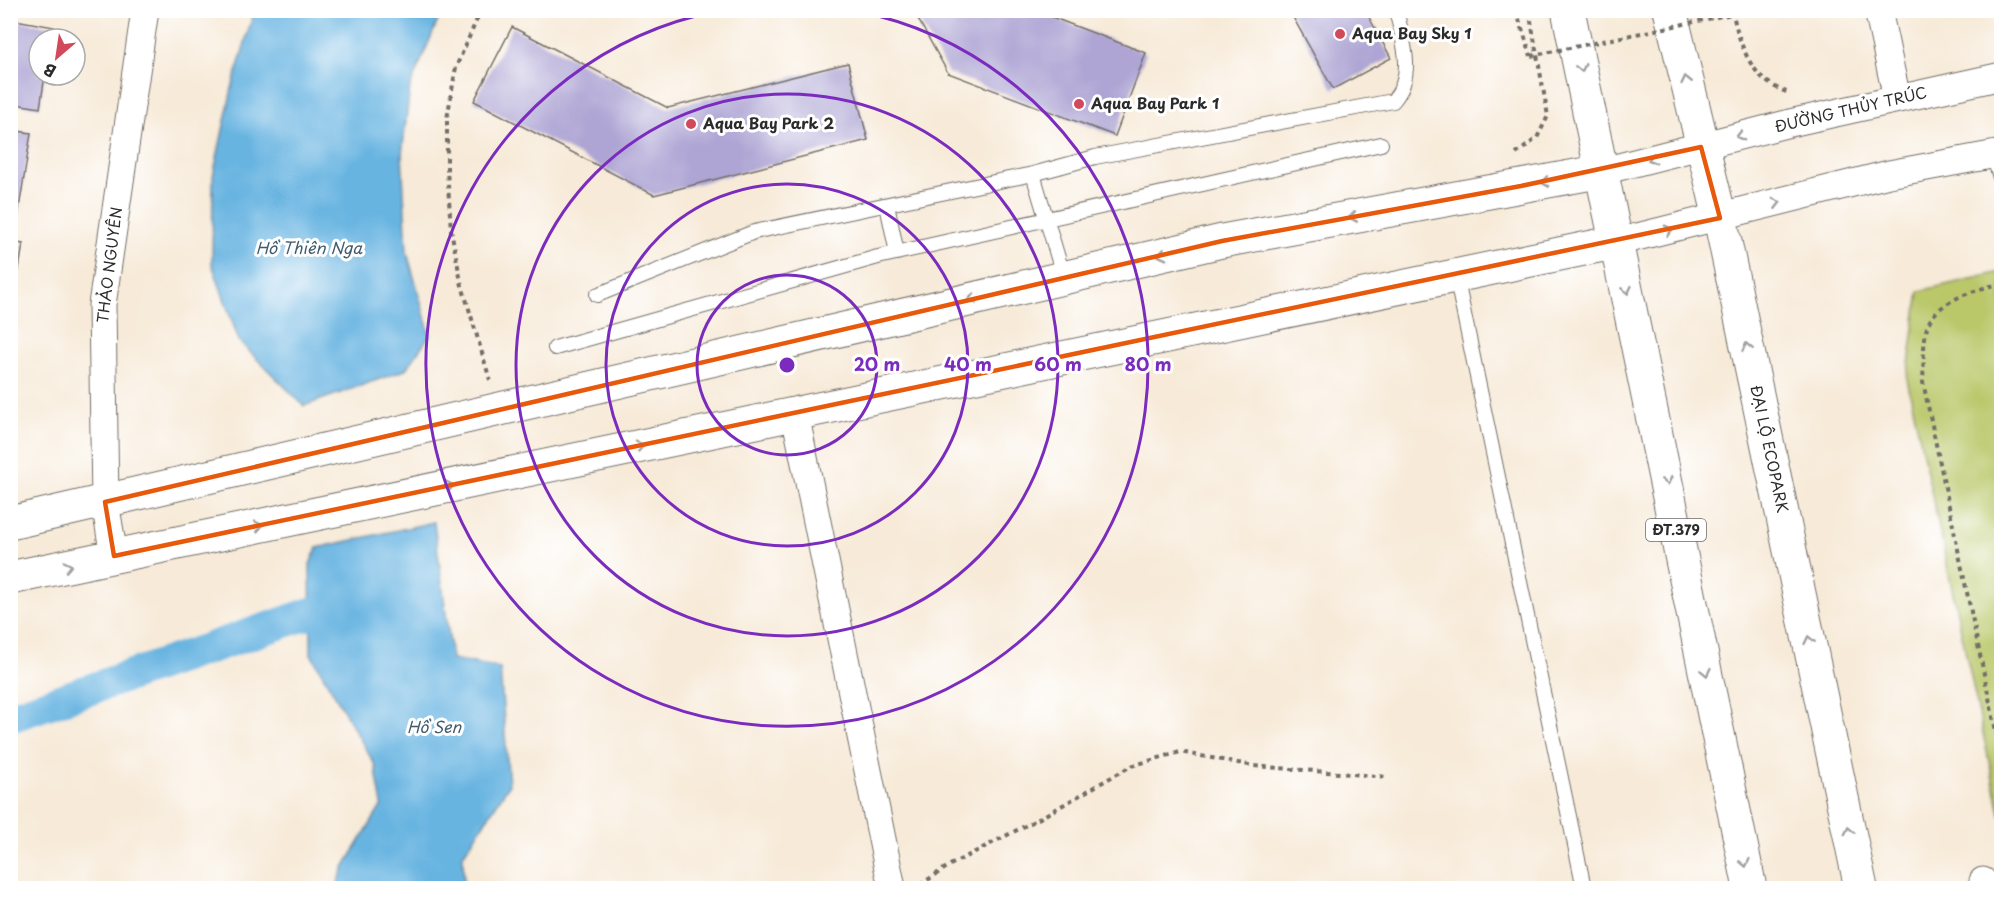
<svg xmlns="http://www.w3.org/2000/svg" width="2012" height="899" viewBox="0 0 2012 899" font-family="'Playpen Sans',sans-serif">
<style>
.green{fill:#bac86a;stroke:#727a4a;stroke-width:1.5}
.water{fill:#68b4e1;stroke:#4a7086;stroke-width:1.5}
.lines{fill:none;stroke-linecap:round;stroke-linejoin:round}
.canal{stroke:#68b4e1;stroke-width:32}
.building{fill:#aea5d4}
.lane-casing{stroke:#726e68;stroke-width:16}
.street-casing{stroke:#726e68;stroke-width:29}
.secondary-casing{stroke:#726e68;stroke-width:35}
.highway-casing{stroke:#726e68;stroke-width:35}
.path{stroke:#726e68;stroke-width:4;stroke-dasharray:4.5 4.5;stroke-linecap:butt}
.lane{stroke:#fff;stroke-width:14}
.street{stroke:#fff;stroke-width:27}
.secondary{stroke:#fff;stroke-width:33}
.highway{stroke:#fff;stroke-width:33}
.path-bridge{stroke:#726e68;stroke-width:4;stroke-dasharray:4.5 4.5;stroke-linecap:butt}
.oneway{stroke:#a0a0a0}
.marked{fill:none;stroke:#e8590c;stroke-width:4.5;stroke-linejoin:round}
.ring{fill:none;stroke:#7b2cbf;stroke-width:3}
.poi-dot{fill:#d1495b;stroke:#fff;stroke-width:2}
.labels{text-anchor:middle;stroke-width:6;stroke-linejoin:round;paint-order:stroke}
.shield{fill:#fff;stroke:#6b6b6b;stroke-width:1.5}
.shield-label{font-size:14px;font-weight:bold;fill:#2b2b2b}
.poi-label{font-size:15px;font-weight:bold;fill:#2b2b2b;stroke:#fff;text-anchor:start}
.street-label{font-size:15px;fill:#2b2b2b;stroke:#fff}
.water-label{font-size:16px;font-style:italic;fill:#405b6b;stroke:#fff}
.centre{fill:#7b2cbf;stroke:#fff;stroke-width:3}
.ring-label{font-size:18px;text-anchor:middle;font-weight:bold;fill:#7b2cbf;stroke:#fff;stroke-width:6;stroke-linejoin:round;paint-order:stroke}
</style>
<rect width="100%" height="100%" fill="#fff"/>
<filter id="ink" filterUnits="userSpaceOnUse"><feTurbulence type="fractalNoise" baseFrequency=".0167" numOctaves="2"/><feDisplacementMap in="SourceGraphic" scale="12" xChannelSelector="R" yChannelSelector="G"/><feConvolveMatrix kernelMatrix="1 2 1 2 8 2 1 2 1" color-interpolation-filters="sRGB"/></filter>
<filter id="wash" filterUnits="userSpaceOnUse"><feTurbulence type="fractalNoise" baseFrequency=".008" numOctaves="4" result="noise"/><feDisplacementMap in="SourceGraphic" scale="24" xChannelSelector="R" yChannelSelector="G"/><feGaussianBlur stdDeviation="1.35" result="paint"/><feColorMatrix in="noise" values="0 0 0 0 0 0 0 0 0 0 0 0 0 0 0 0 0 1.4 0 .05"/><feComposite in="paint" operator="in"/></filter>
<g filter="url(#wash)">
<rect width="100%" height="100%" fill="#f7ead8"/>
<path class="green" d="M 2001,272 L 2002,272 L 2001,817 L 1907,379 L 1919,291 Z"/>
<path class="water" d="M 254,11 L 442,11 L 410,87 L 402,154 L 407,252 L 430,335 L 405,370 L 304,406 L 239,341 L 212,264 L 213,176 L 232,88 Z
M 434,522 L 452,659 L 500,668 L 509,785 L 463,855 L 464,888 L 336,888 L 344,867 L 382,805 L 375,765 L 311,654 L 310,564 L 317,548 Z"/>
<g class="lines">
<path class="canal" d="M 10,717 L 311,613"/>
</g>
<g id="blocks">
<path class="building" d="M 913,10 L 1033,10 L 1146,53 L 1115,136 L 948,73 Z
M 1289,10 L 1365,10 L 1391,58 L 1333,89 Z
M 10,19 L 54,27 L 51,39 L 39,39 L 39,75 L 45,75 L 40,108 L 10,103 Z
M 512,27 L 668,108 L 848,63 L 868,140 L 654,195 L 474,101 Z
M 10,130 L 31,133 L 18,215 L 10,214 Z
M 10,242 L 23,244 L 12,313 L 10,313 Z"/>
</g>
</g>
<g filter="url(#ink)">
<use href="#blocks" fill-opacity="0" stroke="#726e68" stroke-width="1.5"/>
<g class="lines">
<g class="lane-casing">
<path id="lane" d="M 1993,155 L 2002,184
M 1033,174 L 1095,157 L 1393,101 C 1416,75 1403,41 1396,10
M 887,205 L 897,253
M 1456,276 L 1584,888
M 597,295 L 754,232 L 1033,174 L 1064,278
M 555,348 L 878,257 L 1381,144"/>
</g>
<g class="street-casing">
<path id="street" d="M 1878,10 L 1897,99
M 1603,171 L 1790,123 L 2002,76
M 1617,242 L 1889,174 L 2002,153
M 795,414 L 892,888
M 114,556 L 105,502 L 102,305 L 145,10
M 1983,881 L 1985,888"/>
</g>
<g class="secondary-casing">
<path id="secondary" d="M 10,523 L 1222,241 L 1603,171
M 10,578 L 1617,242"/>
</g>
<g class="highway-casing">
<path id="highway" d="M 1568,10 L 1750,888
M 1670,10 L 1720,218 L 1861,888"/>
</g>
<path class="path" d="M 481,10 L 456,67 L 447,119 L 447,170 L 451,230 L 461,282 L 490,380
M 1516,10 L 1531,56
M 1732,10 C 1740,46 1751,82 1790,93
M 1516,154 L 1537,138 L 1548,116 L 1529,10
M 2002,283 C 1976,290 1932,301 1926,331 C 1923,347 1924,365 1923,382 L 2002,760
M 920,885 L 950,865 L 1040,818 L 1131,766 L 1180,752 L 1254,766 L 1388,777"/>
<use href="#lane" class="lane"/>
<use href="#street" class="street"/>
<use href="#secondary" class="secondary"/>
<use href="#highway" class="highway"/>
<path class="path-bridge" d="M 1531,56 L 1751,10"/>
</g>
<defs><path id="oneway-chevron" d="M-2-3.5L2.5 0L-2 3.5" fill="none" stroke-width="1.6" stroke-linecap="round" stroke-linejoin="round" transform="scale(1.5)"/></defs>
<g class="oneway">
<use href="#oneway-chevron" transform="translate(1581 68) rotate(78)"/>
<use href="#oneway-chevron" transform="translate(1686 80) rotate(-103)"/>
<use href="#oneway-chevron" transform="translate(1740 136) rotate(165)"/>
<use href="#oneway-chevron" transform="translate(1652 159) rotate(166)"/>
<use href="#oneway-chevron" transform="translate(1545 182) rotate(170)"/>
<use href="#oneway-chevron" transform="translate(1777 203) rotate(-14)"/>
<use href="#oneway-chevron" transform="translate(1353 217) rotate(170)"/>
<use href="#oneway-chevron" transform="translate(1669 230) rotate(-14)"/>
<use href="#oneway-chevron" transform="translate(1162 255) rotate(167)"/>
<use href="#oneway-chevron" transform="translate(1627 290) rotate(78)"/>
<use href="#oneway-chevron" transform="translate(972 299) rotate(167)"/>
<use href="#oneway-chevron" transform="translate(1747 347) rotate(-102)"/>
<use href="#oneway-chevron" transform="translate(640 446) rotate(-12)"/>
<use href="#oneway-chevron" transform="translate(1667 481) rotate(78)"/>
<use href="#oneway-chevron" transform="translate(450 486) rotate(-12)"/>
<use href="#oneway-chevron" transform="translate(259 526) rotate(-12)"/>
<use href="#oneway-chevron" transform="translate(68 566) rotate(-12)"/>
<use href="#oneway-chevron" transform="translate(1809 640) rotate(-102)"/>
<use href="#oneway-chevron" transform="translate(1706 672) rotate(78)"/>
<use href="#oneway-chevron" transform="translate(1849 831) rotate(-102)"/>
<use href="#oneway-chevron" transform="translate(1745 863) rotate(78)"/>
</g>
</g>
<path class="marked" d="M 1701,147 L 1720,218 L 114,556 L 105,502 L 1222,241 L 1521,186 Z"/>
<g class="ring">
<circle cx="787" cy="365" r="90"/>
<circle cx="787" cy="365" r="181"/>
<circle cx="787" cy="365" r="271"/>
<path d="M856 11A361 361 0 1 1 718 11"/>
</g>
<g class="poi-dot">
<circle cx="1340" cy="34" r="6"/>
<circle cx="1079" cy="104" r="6"/>
<circle cx="691" cy="124" r="6"/>
</g>
<g class="labels">
<rect class="shield" x="1646" y="519" width="60" height="22" rx="4.5"/>
<g class="shield-label">
<text x="1676" y="535">ĐT.379</text>
</g>
<g class="poi-label">
<text x="1352" y="39">Aqua Bay Sky 1</text>
<text x="1091" y="109">Aqua Bay Park 1</text>
<text x="703" y="129">Aqua Bay Park 2</text>
</g>
<g class="street-label">
<text transform="translate(1851 110) rotate(-13)" y="5">ĐƯỜNG THỦY TRÚC</text>
<text transform="translate(110 265) rotate(-83)" y="5">THẢO NGUYÊN</text>
<text transform="translate(1769 449) rotate(78)" y="5">ĐẠI LỘ ECOPARK</text>
</g>
<g class="water-label">
<text x="309" y="254">Hồ Thiên Nga</text>
<text x="434" y="733">Hồ Sen</text>
</g>
</g>
<circle cx="787" cy="365" r="9" class="centre"/>
<g class="ring-label">
<text x="877" y="371">20 m</text>
<text x="968" y="371">40 m</text>
<text x="1058" y="371">60 m</text>
<text x="1148" y="371">80 m</text>
</g>
<rect width="2012" height="899" fill="none" stroke="#fff" stroke-width="36"/>
<g transform="translate(57 57) rotate(209)"><circle r="28" fill="#ffffff" stroke="#aaaaaa" stroke-width="1.5"/>
<path d="M0-4.5L10 22L0 15L-10 22Z" fill="#d1495b"/>
<text y="-9" font-size="16" font-weight="bold" text-anchor="middle" fill="#2b2b2b">B</text>
</g>
</svg>
